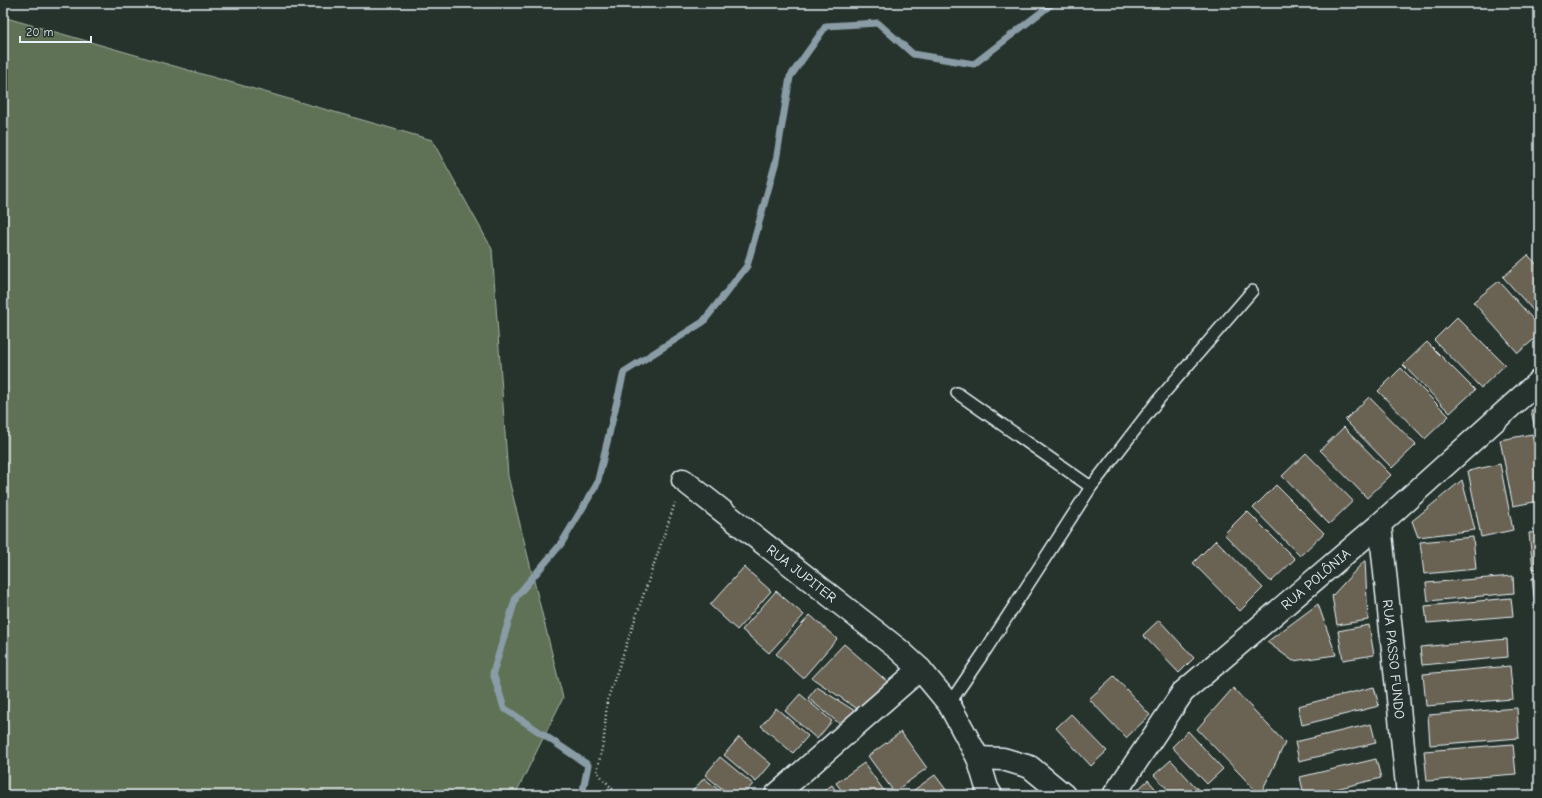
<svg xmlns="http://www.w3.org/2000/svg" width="1542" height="798" viewBox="0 0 1542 798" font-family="'Comic Neue',sans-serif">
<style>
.green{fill:#5f7255;stroke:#a4b2a6}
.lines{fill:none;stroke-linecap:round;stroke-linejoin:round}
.stream{stroke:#8a9ca6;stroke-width:7}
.building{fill:#6a6353;stroke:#e8f1f8}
.lane-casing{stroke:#e8f1f8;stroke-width:14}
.street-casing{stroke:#e8f1f8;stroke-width:25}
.path{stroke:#e8f1f8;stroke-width:2.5;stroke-dasharray:1 3;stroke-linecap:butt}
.lane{stroke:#26332d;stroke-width:11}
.street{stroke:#26332d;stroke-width:22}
.labels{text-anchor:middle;stroke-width:3.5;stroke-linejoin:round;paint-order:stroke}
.street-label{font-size:14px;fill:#e8f1f8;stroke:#26332d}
</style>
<rect width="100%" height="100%" fill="#26332d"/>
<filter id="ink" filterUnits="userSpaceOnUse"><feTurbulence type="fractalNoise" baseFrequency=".025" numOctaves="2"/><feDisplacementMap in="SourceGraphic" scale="8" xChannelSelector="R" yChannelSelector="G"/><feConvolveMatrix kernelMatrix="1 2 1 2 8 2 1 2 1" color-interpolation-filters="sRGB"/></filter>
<g filter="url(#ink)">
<path class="green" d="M 3,17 L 432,140 L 492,249 L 508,476 L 563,698 L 517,791 L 518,795 L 3,795 Z"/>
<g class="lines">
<path class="stream" d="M 582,795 L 588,765 L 504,708 L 493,673 L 516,597 L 561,544 L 597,484 L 624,372 L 703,322 L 747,266 L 776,161 L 790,77 L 826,26 L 878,23 L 913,54 L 974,64 L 1053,3"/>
</g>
<path class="building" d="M 1528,255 L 1539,267 L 1539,317 L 1503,277 Z
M 1499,281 L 1539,326 L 1539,335 L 1518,353 L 1473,302 Z
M 1457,317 L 1505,365 L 1481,388 L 1434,340 Z
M 1427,342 L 1475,390 L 1450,413 L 1403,365 Z
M 1401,368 L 1449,416 L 1425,439 L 1378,391 Z
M 1369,397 L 1416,445 L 1392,468 L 1345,420 Z
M 1539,409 L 1539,450 L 1531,410 Z
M 1344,427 L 1391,475 L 1367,498 L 1320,450 Z
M 1532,434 L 1539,469 L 1539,501 L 1513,506 L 1500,440 Z
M 1306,453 L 1353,501 L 1329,524 L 1282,476 Z
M 1500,464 L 1513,530 L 1481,537 L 1468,471 Z
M 1462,480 L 1475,530 L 1418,537 L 1412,521 Z
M 1276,485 L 1324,533 L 1300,556 L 1253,508 Z
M 1247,511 L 1295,559 L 1271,582 L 1224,534 Z
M 1539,532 L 1539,569 L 1533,569 L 1529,533 Z
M 1473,537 L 1476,569 L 1424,574 L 1420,542 Z
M 1216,540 L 1263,588 L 1240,611 L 1193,563 Z
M 1365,560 L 1368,620 L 1337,625 L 1332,596 Z
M 744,567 L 771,591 L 737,630 L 710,605 Z
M 1513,576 L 1514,593 L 1428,601 L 1426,583 Z
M 1532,578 L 1539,578 L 1539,614 L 1536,615 Z
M 776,591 L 804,615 L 769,653 L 742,630 Z
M 1511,598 L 1513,616 L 1427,623 L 1425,606 Z
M 1318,604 L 1336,655 L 1293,661 L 1267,642 Z
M 810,615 L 837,639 L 803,678 L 776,654 Z
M 1159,620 L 1194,658 L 1179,673 L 1143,635 Z
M 1369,625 L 1374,655 L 1343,660 L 1338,631 Z
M 1507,639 L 1508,657 L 1422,665 L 1420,647 Z
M 844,644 L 890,684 L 859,710 L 812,678 Z
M 1510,666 L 1513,699 L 1426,706 L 1423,674 Z
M 1114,676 L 1150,715 L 1126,738 L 1089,699 Z
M 817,687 L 855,711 L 841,725 L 808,698 Z
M 1374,687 L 1379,706 L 1302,725 L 1298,706 Z
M 1233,688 L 1285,743 L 1260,795 L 1197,729 Z
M 800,694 L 832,721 L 817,739 L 785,711 Z
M 776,708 L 808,736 L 793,753 L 761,726 Z
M 1517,708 L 1519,738 L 1430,745 L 1428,715 Z
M 1071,714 L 1107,751 L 1091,766 L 1056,728 Z
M 1371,724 L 1376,743 L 1299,761 L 1295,742 Z
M 1188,731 L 1223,769 L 1207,784 L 1172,747 Z
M 901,732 L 927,768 L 894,792 L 868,756 Z
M 739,737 L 771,764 L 756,782 L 724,755 Z
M 1513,744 L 1516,774 L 1427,781 L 1424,751 Z
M 720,757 L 753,784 L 743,795 L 730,795 L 705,775 Z
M 1376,759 L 1381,778 L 1311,795 L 1304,795 L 1300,777 Z
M 1171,760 L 1203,795 L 1173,795 L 1154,775 Z
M 864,763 L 887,795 L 845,795 L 836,783 Z
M 935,775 L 950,795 L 907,795 Z
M 704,778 L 725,795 L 689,795 Z
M 1148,780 L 1161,795 L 1132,795 Z
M 832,785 L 839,795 L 819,795 L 819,794 Z
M 1524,792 L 1524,795 L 1484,795 Z"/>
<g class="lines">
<g class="lane-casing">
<path id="lane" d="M 957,393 L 1091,487
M 949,704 L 987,648 L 1091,487 L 1159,399 L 1252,291"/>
</g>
<g class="street-casing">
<g id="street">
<path id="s1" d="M 683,480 L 898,649 L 920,669"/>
<path id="s2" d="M 1380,524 L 1408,795"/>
<path d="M 978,758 L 1003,759 L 1030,767 L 1064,795"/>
<path d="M 776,795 L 920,669 L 949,704 L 978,758 L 987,788 L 991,795"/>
<path id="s3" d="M 1114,795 L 1183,692 L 1380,524 L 1539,381"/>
</g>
</g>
<path class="path" d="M 618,795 L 597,772 L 604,738 L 607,701 L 675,503"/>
<use href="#lane" class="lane"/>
<use href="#street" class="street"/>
</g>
</g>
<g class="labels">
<g class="street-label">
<text dy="5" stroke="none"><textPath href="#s1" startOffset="151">RUA JUPITER</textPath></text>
<text dy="5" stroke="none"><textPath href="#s3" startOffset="298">RUA POLÔNIA</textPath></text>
<text dy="5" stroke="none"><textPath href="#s2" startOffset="136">RUA PASSO FUNDO</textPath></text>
</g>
</g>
<rect width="1542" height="798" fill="none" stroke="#26332d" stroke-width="16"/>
<rect x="8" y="8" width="1526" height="782" fill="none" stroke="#e8f1f8" stroke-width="1.5" filter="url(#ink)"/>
<path d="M20 36v6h71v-6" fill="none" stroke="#e8f1f8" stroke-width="2"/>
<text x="26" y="36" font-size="12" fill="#e8f1f8" stroke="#26332d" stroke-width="3" paint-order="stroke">20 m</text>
</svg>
